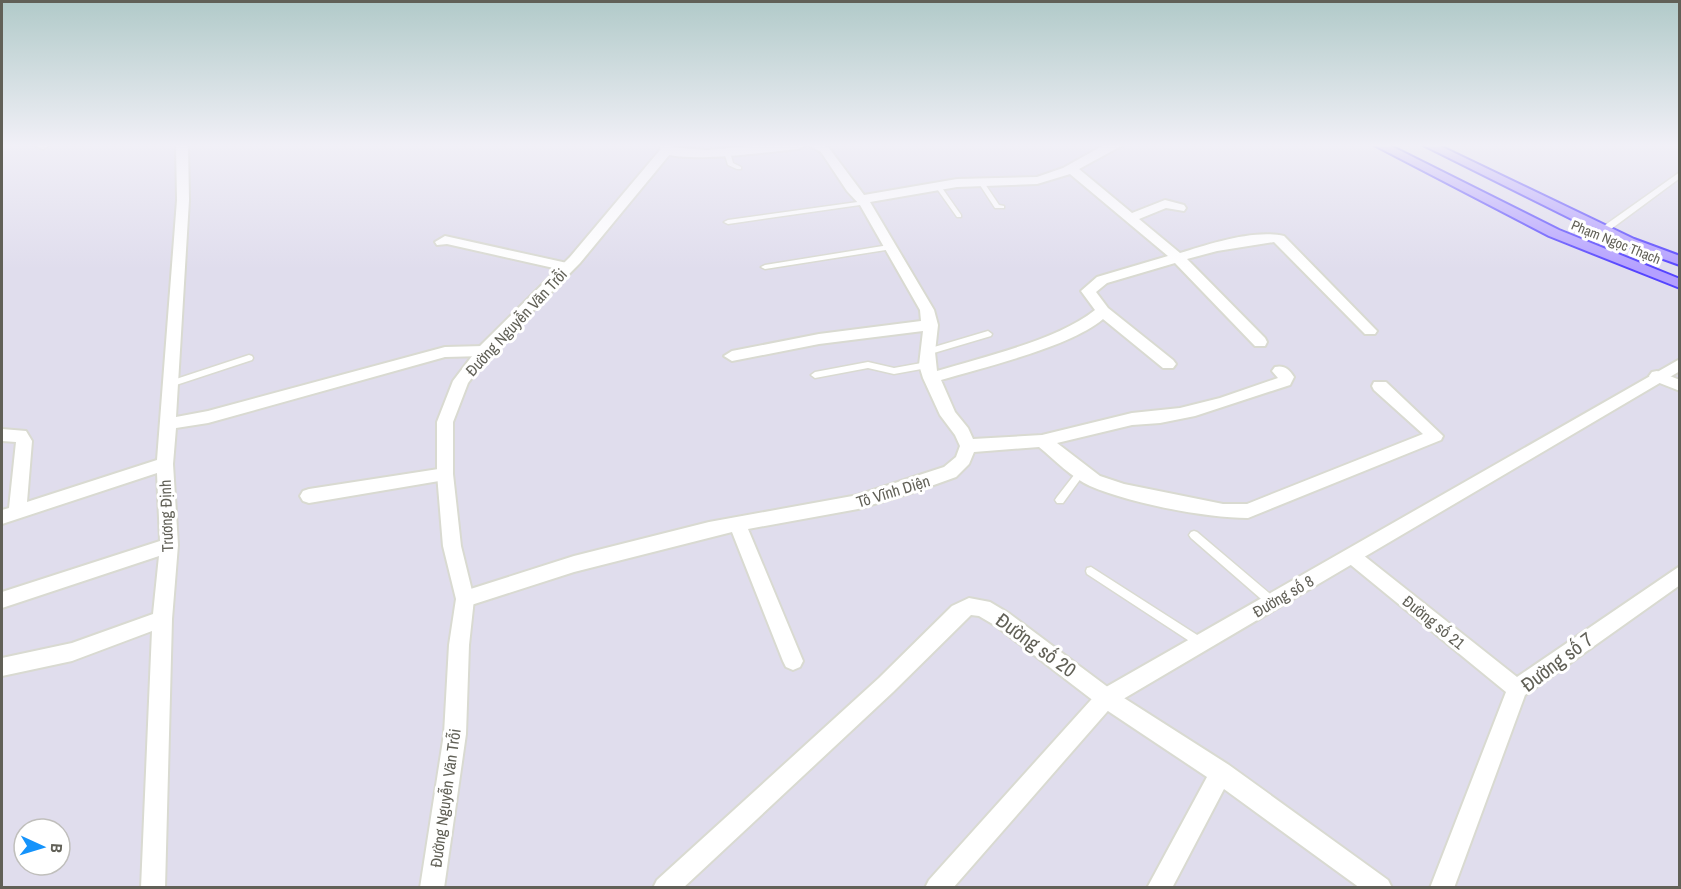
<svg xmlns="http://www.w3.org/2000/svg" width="1681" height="889" viewBox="0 0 1681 889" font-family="'Archivo Narrow',sans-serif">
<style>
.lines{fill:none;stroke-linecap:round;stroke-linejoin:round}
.service-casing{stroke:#d9dad1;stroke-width:3}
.minor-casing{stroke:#d9dad1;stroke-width:4}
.tertiary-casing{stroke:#d9dad1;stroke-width:4}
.primary-casing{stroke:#54f;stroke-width:4}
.service{fill:#fff;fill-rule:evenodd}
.minor{fill:#fff;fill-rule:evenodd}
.tertiary{fill:#fff;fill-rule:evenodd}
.primary{fill:#b4a0ff;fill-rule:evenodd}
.labels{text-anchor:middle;stroke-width:6;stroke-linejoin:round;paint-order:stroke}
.far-street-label{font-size:14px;fill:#616057;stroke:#fff}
.street-label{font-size:16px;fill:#616057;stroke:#fff}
.near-street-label{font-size:20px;fill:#616057;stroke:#fff}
</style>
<rect width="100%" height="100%" fill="#e0dded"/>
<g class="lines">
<g class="service-casing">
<path id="service" d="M 727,150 L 730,152 L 733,163 L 741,167 L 741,169 L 737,169 L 728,165 L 724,152 Z
M 1680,172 L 1680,178 L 1607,232 L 1601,232 L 1601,228 Z
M 981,180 L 983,181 L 999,205 L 1004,206 L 1004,208 L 995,208 L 978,182 Z
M 938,184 L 940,185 L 961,215 L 961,217 L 957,217 L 935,186 Z
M 865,201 L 868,203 L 867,204 L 728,224 L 724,222 L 728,220 Z
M 889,245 L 893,247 L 892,249 L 765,269 L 761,267 L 765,265 Z
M 988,331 L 992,334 L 991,336 L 927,355 L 923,352 L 924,350 Z
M 249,355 L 252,356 L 253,358 L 252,360 L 170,387 L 166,384 L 167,382 Z
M 868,362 L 894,368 L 927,362 L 931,365 L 927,368 L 894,374 L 868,368 L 815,378 L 811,375 L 815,372 Z
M 1081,468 L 1084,470 L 1086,472 L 1084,474 L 1063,503 L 1057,503 L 1055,500 L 1057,497 L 1078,470 Z
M 1194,531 L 1197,532 L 1276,599 L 1277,602 L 1276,605 L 1272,606 L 1268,605 L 1191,538 L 1189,535 L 1191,532 Z
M 1091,567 L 1205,640 L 1206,643 L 1205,646 L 1201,648 L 1197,646 L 1087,574 L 1086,571 L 1087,568 Z"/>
</g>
<g class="minor-casing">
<path id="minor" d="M 34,145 L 49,145 L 43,149 Z
M 176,145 L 188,145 L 189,200 L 176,417 L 208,411 L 445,347 L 484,346 L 492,351 L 484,356 L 445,357 L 208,423 L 176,428 L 173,464 L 178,545 L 172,619 L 165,888 L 141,888 L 152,631 L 72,661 L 2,676 L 2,658 L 72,643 L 153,614 L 159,556 L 2,608 L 2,592 L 160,541 L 157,473 L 2,524 L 2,510 L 9,508 L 16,442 L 2,441 L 2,429 L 26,431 L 32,441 L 27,502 L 157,460 L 177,200 Z
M 764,145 L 805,145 L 799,149 C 774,151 677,165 660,151 L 666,147 L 707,150 Z
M 808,145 L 823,145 L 829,148 L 864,195 L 957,179 L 1037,177 L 1063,168 L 1104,145 L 1123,145 L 1079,169 L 1132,213 L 1165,200 L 1184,205 L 1186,208 L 1184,211 L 1166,208 L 1139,219 L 1180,253 C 1209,244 1254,229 1284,236 L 1377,331 L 1375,334 L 1365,334 L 1274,242 L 1217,251 L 1187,259 L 1265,338 L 1267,342 L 1265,346 L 1255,346 L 1175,263 L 1107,283 L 1096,292 L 1108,308 L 1173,360 L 1176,364 L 1173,368 L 1163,368 L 1103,319 C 1070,347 985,367 941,380 L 955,412 L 968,428 L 973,439 L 1042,435 L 1132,413 L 1180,408 L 1220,398 L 1278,378 L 1272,371 L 1275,367 C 1284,365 1289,369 1294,377 L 1290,385 L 1195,416 L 1160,423 L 1132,425 L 1057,443 L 1100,476 L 1124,484 L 1223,504 L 1247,504 L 1423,434 L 1374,390 L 1372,386 L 1374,382 L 1386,382 L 1443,436 L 1441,440 L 1248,518 C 1206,518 1129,503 1090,486 C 1072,478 1055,460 1039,447 L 974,452 L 969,464 L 956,477 L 917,491 L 858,509 L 748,529 L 803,661 L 800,667 L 793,670 L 786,667 L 783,661 L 732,532 L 574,572 L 465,607 L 458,605 L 456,599 L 458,593 L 574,556 L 709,522 L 858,495 L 944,467 L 956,457 L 960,446 L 955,435 L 940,415 L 923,378 L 919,365 L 923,331 L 819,344 L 732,361 L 724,356 L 732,351 L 819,334 L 921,321 L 920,310 L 860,205 L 847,191 L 821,152 ZM 1070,174 L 1168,256 L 1097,277 L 1081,291 L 1095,310 C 1058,340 983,357 937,371 L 935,352 L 938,325 L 934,310 L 870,202 L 957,187 L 1037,184 Z
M 445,236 L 567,263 L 574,267 L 567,271 L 447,244 L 437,245 L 435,242 Z
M 1657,371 L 1680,380 L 1680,391 L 1652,380 L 1649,376 L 1652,372 Z
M 445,468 L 451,469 L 453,474 L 451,479 L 445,480 L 309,503 L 303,501 L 300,496 L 303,491 L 309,489 Z
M 1352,548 L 1358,551 L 1517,677 L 1680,566 L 1680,585 L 1525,695 L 1454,888 L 1430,888 L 1506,692 L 1346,561 L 1343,556 L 1346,551 Z
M 969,598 L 990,602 L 1010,614 L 1113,691 L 1229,765 L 1388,880 L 1392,888 L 1360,888 L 1224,789 L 1172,888 L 1147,888 L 1207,777 L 1099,705 L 996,626 L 979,616 L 971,615 L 893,692 L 683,888 L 653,888 L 657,880 L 879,678 L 952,606 Z"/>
</g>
<g class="tertiary-casing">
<path id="tertiary" d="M 661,145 L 673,145 L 670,154 L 580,263 L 489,355 L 468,383 L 453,422 L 453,474 L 461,546 L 474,599 L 469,645 L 466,734 L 444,888 L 420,888 L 444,734 L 449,645 L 456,599 L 443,546 L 437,474 L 437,422 L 453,381 L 479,347 L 570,257 L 660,150 Z
M 1680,359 L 1680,371 L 1113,705 L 953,888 L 925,888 L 929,880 L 1099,691 Z"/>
</g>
<g class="primary-casing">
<path id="primary" d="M 1374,145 L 1389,145 L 1559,230 L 1680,279 L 1680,288 L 1549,236 Z
M 1423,145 L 1438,145 L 1634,239 L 1680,256 L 1680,265 L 1624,245 Z"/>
</g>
<use href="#service" class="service"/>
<use href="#minor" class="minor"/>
<use href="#tertiary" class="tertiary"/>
<use href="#primary" class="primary"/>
</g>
<linearGradient id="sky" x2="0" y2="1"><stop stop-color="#b1cac9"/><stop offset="0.54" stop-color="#f1f0f7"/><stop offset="1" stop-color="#f1f0f7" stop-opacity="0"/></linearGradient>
<rect width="1681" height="269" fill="url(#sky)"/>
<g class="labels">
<g class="far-street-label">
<text transform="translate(1616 242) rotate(22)" y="5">Phạm Ngọc Thạch</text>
</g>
<g class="street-label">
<text transform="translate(516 322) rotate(-47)" y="6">Đường Nguyễn Văn Trỗi</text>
<text transform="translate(893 491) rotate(-17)" y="6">Tô Vĩnh Diện</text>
<text transform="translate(166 516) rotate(-92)" y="6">Trương Định</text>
<text transform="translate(1283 596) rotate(-30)" y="6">Đường số 8</text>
<text transform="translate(1434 622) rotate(39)" y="6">Đường số 21</text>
<text transform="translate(445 798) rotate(-82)" y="6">Đường Nguyễn Văn Trỗi</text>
</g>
<g class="near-street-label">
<text transform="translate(1036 645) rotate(36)" y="7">Đường số 20</text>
<text transform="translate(1557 662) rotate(-37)" y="7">Đường số 7</text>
</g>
</g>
<rect width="1681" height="889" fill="none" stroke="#616057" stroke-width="6"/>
<g transform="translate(42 847) rotate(94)"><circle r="28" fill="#ffffff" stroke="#c0bfbc" stroke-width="1.5"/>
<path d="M0-4.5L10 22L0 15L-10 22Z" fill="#1593fb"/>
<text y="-9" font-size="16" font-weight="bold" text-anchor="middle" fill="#616057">B</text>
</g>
</svg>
